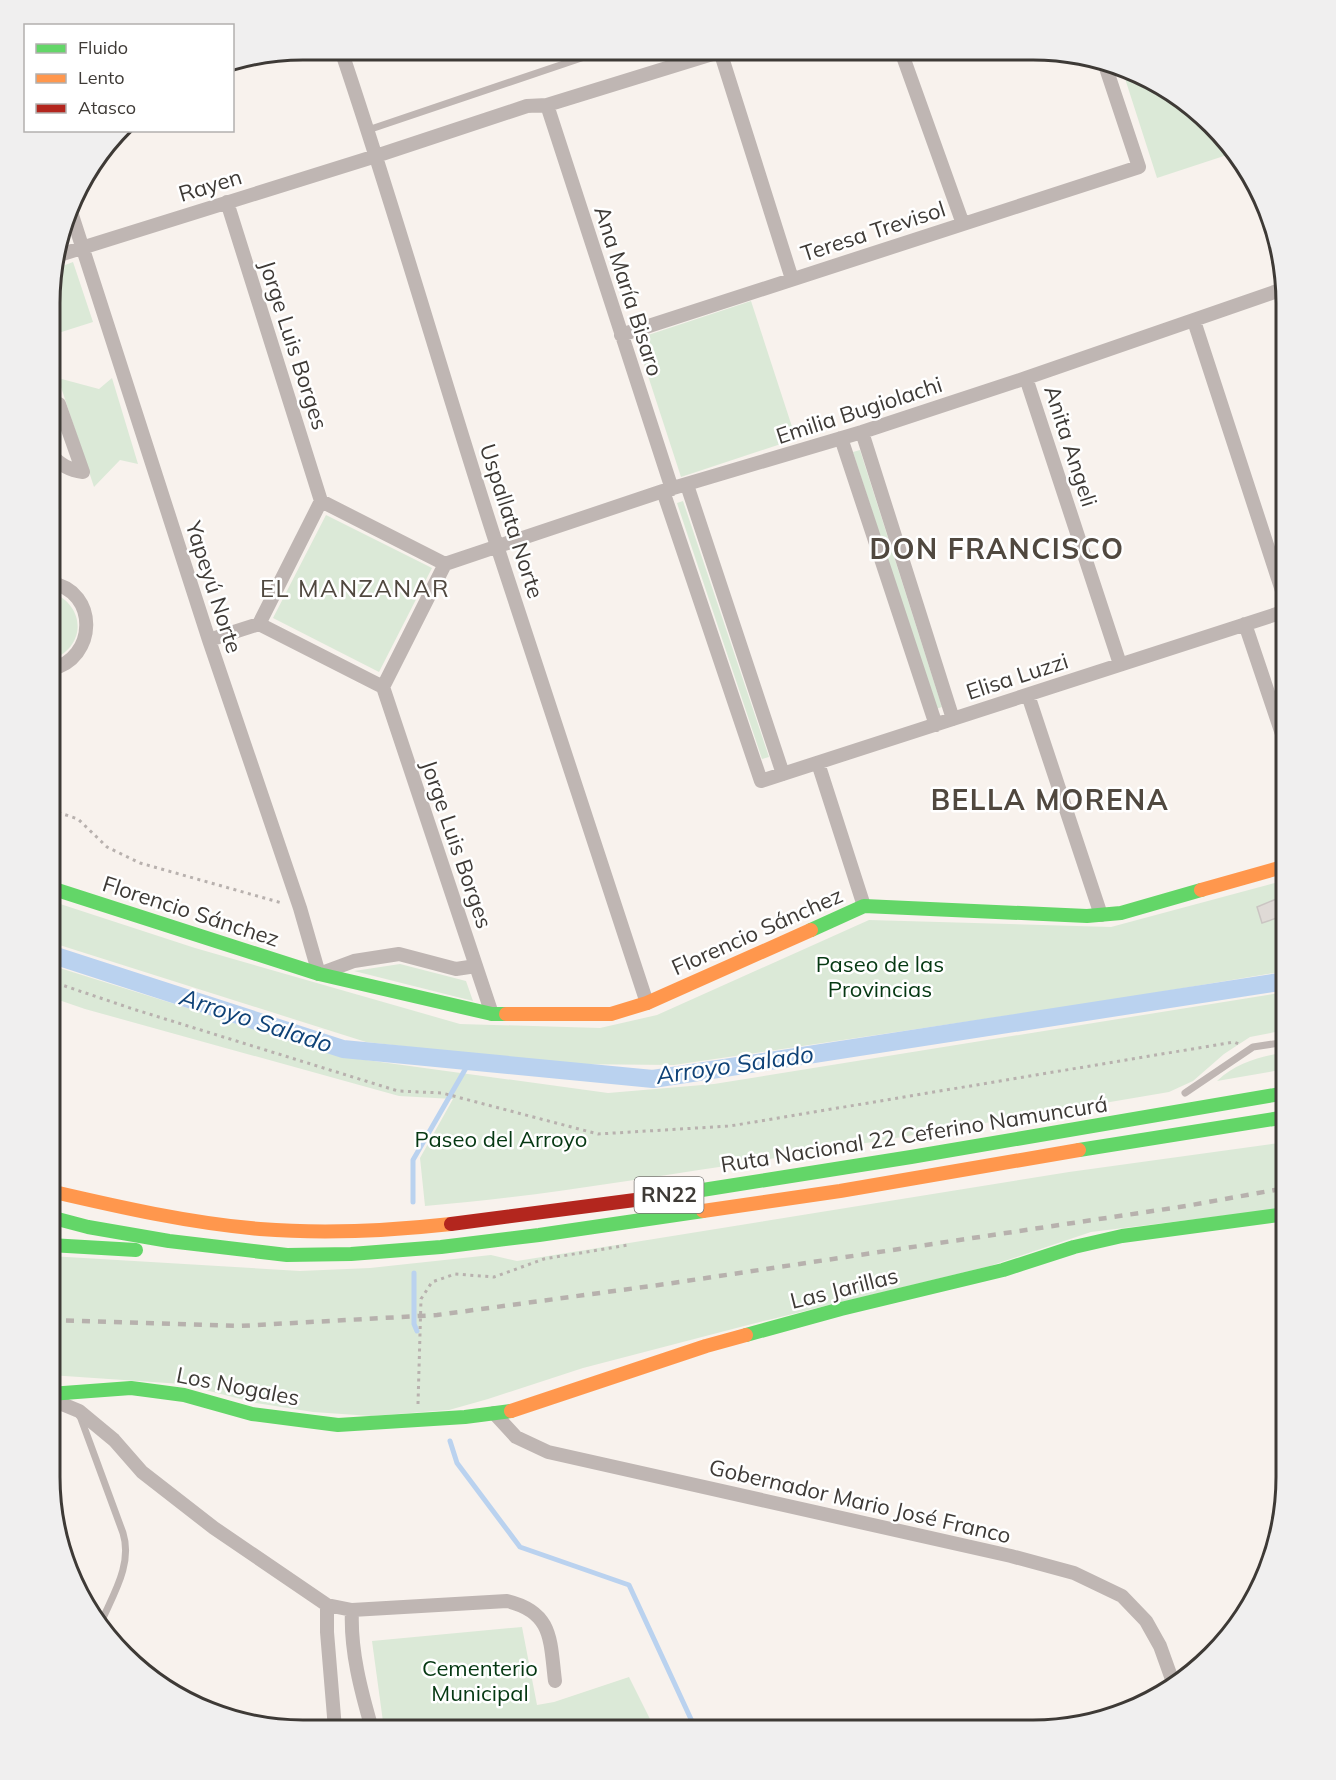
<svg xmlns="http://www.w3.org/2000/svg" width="1336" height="1780" viewBox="0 0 1336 1780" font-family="Mulish,sans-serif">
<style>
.green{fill:#dbe9d7}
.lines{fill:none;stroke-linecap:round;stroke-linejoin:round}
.stream{stroke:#bad2ef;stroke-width:5}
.canal{stroke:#bad2ef;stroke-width:18}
.building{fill:#dfdad6;stroke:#cac5c2;stroke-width:1.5}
.path{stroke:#b8b1ae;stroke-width:3;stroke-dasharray:3 4.5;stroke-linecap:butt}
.lane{stroke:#bfb6b3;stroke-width:7}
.street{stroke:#bfb6b3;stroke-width:14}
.fast{stroke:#63d668;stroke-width:14}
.slow{stroke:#ff974d;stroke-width:14}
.jam{stroke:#b3261e;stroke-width:14}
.rail{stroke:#b7b1ad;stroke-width:4.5;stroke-dasharray:8 8;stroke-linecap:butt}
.labels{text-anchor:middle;stroke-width:5;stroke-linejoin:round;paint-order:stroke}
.shield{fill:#fff;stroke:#787572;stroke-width:1.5}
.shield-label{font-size:21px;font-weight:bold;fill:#3e3a36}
.street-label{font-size:22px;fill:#3e3a36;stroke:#fff}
.park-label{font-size:22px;fill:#053812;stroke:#fff}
.neighbourhood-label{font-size:24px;letter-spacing:1.5px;fill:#50483f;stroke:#fff}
.water-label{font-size:24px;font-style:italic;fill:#0f4277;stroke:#fff}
.district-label{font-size:28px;font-weight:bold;letter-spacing:1.5px;fill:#50483f;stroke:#fff}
.rim{fill:none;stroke:#3e3a36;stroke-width:3}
</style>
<rect width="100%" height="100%" fill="#f8f2ed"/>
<path class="green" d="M 1121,66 L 1130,69 L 1187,102 L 1230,154 L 1157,178 Z
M 73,262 L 93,322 L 52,335 L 52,270 Z
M 751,301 L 796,439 L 681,477 L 636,339 Z
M 58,378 L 99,389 L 112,378 L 138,464 L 120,460 L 94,487 Z
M 860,450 L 942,707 L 936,709 L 853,452 Z
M 683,501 L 769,757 L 762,759 L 677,503 Z
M 326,515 L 432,568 L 379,672 L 273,618 Z
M 51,592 C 86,605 87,647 51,660 Z
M 1286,880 L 1286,971 L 1106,1001 L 674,1065 L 562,1064 L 366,1042 L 50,942 L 51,901 L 195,948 L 460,1024 L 600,1028 L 657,1015 L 869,920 L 1111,927 Z
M 400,964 L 466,981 L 473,1001 L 354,971 Z
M 50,965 L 344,1057 L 608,1093 L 714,1084 L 1286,992 L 1286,1030 L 1250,1037 L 1224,1054 L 1193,1081 L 1169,1092 C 1021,1117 874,1142 726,1166 C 626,1181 526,1198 425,1206 L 420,1158 L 453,1099 L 399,1096 L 85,1009 L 50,997 Z
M 1286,1052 L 1286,1069 L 1217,1081 C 1237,1062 1260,1057 1286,1052 Z
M 1286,1142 L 1286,1208 L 1091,1232 L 990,1266 L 748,1325 L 583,1368 L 488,1399 L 449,1410 L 371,1416 L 313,1412 L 256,1403 L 182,1384 L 50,1375 L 50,1256 L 300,1271 L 370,1268 L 491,1255 L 517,1261 L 1069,1172 Z
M 522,1627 L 537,1705 L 554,1702 L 629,1677 L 655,1729 L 384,1729 L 372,1641 Z"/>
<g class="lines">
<path class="stream" d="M 413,1202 L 413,1160 L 470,1061
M 414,1273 L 414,1324 L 417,1331
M 450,1441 L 457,1463 L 520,1547 L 629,1585 L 696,1730"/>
<path class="canal" d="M 50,954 L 343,1049 L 653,1079 L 1286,981"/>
</g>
<path class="building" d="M 1286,895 L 1286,915 L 1262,923 L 1257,907 Z"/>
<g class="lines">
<path class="path" d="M 51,810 L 78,819 L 107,847 L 140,863 L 282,903
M 50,981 L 133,1009 L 398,1091 L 442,1093 L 598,1134 L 730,1126 L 1234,1042 L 1239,1044
M 418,1404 L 421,1299 L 432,1282 L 455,1274 L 494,1277 L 544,1259 L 628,1245"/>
<path class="lane" d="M 368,130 L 605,50
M 1185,1093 L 1253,1047 L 1286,1042
M 80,1416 L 123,1533 C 133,1565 112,1596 100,1625"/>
<path class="street" d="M 341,50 C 397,215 444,383 498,549 C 547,700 598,851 647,1003
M 720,51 L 792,279
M 901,51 L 963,224
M 547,105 L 672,489
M 227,202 L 321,501
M 71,212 L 209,640 L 300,908 L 319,974 L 354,961 L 399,954 L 456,969 L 476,966
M 56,256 L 376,156 L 527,106 L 547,105 L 722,51
M 1194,321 L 1286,603
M 621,335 L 1139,167 L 1104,62
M 1026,378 L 1120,664
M 862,432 L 953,719
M 841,438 L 936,725
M 51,455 C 61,465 69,470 83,472 L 59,404 L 51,412
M 687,485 L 783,774
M 663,491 L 761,781 L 1286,611
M 321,501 L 445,564 L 383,687 L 259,624 Z
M 445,564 L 663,491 L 862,432 L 1026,378 L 1283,289
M 1245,624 L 1286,746
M 209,640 L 259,624
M 51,669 C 97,659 99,591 51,583
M 383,687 L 492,1014
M 1028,695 L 1101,915
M 818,763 L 864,906
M 50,1399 L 79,1411 L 114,1440 L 142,1472 L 214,1528 L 327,1605 L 327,1632 L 335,1729
M 494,1413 L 516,1437 L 548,1452 L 1011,1556 L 1074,1573 L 1122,1596 L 1146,1621 L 1160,1646 L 1174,1685
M 327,1605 L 352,1610 L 507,1601 C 553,1612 550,1640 555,1681
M 352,1610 C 350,1650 361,1691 372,1729"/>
<path class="fast" d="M 51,888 L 319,974 L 492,1014 L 506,1014
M 811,930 L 864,906 L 1087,916 L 1121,913 L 1201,890
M 1079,1150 L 1286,1117
M 658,1197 L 911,1157 L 1286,1093
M 50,1217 L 88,1227 L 169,1241 L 287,1255 L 351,1254 L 441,1247 L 539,1235 L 703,1211
M 50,1245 L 136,1250
M 746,1335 L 841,1309 L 1003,1270 L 1074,1247 L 1122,1236 L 1286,1214
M 50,1394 L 131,1388 L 184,1395 L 252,1414 L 338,1425 L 465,1417 L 511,1411"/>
<path class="slow" d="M 1201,890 L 1286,866
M 506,1014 L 611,1014 L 647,1003 L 811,930
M 50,1191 C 119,1207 189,1223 260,1229 C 324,1234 388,1231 451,1224
M 703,1211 L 840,1191 L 1079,1150
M 511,1411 L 706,1346 L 746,1335"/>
<path class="jam" d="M 451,1224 L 658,1197"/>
<path class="rail" d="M 50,1320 L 239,1326 L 437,1315 L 666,1284 L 1186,1206 L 1286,1188"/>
</g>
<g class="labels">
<rect class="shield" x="634.5" y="1177" width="69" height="36" rx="4.5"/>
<g class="shield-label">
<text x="669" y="1202">RN22</text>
</g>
<g class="street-label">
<text transform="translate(210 185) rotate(-17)" y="8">Rayen</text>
<text transform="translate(873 231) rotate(-18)" y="8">Teresa Trevisol</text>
<text transform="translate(629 291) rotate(72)" y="8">Ana María Bisaro</text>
<text transform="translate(294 345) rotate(72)" y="8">Jorge Luis Borges</text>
<text transform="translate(859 410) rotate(-18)" y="8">Emilia Bugiolachi</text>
<text transform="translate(1071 446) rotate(72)" y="8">Anita Angeli</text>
<text transform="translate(512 521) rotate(72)" y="8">Uspallata Norte</text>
<text transform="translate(214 587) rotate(72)" y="8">Yapeyú Norte</text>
<text transform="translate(1017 676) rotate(-18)" y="8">Elisa Luzzi</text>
<text transform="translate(457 844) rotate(71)" y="8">Jorge Luis Borges</text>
<text transform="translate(191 911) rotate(18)" y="8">Florencio Sánchez</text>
<text transform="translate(757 931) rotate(-24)" y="8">Florencio Sánchez</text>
<text transform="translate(914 1134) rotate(-9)" y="8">Ruta Nacional 22 Ceferino Namuncurá</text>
<text transform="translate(844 1288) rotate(-14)" y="8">Las Jarillas</text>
<text transform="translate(238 1386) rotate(11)" y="8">Los Nogales</text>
<text transform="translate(860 1501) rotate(13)" y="8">Gobernador Mario José Franco</text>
</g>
<g class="park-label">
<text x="880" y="972">Paseo de las<tspan x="880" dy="25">Provincias</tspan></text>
<text x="501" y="1147">Paseo del Arroyo</text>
<text x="480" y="1676">Cementerio<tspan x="480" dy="25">Municipal</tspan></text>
</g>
<g class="neighbourhood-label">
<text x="355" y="597">EL MANZANAR</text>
</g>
<g class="water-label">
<text transform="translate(256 1021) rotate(18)" y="8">Arroyo Salado</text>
<text transform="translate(735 1065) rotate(-8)" y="8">Arroyo Salado</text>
</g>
<g class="district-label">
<text x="997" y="559">DON FRANCISCO</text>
<text x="1050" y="810">BELLA MORENA</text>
</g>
</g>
<path d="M0 0H1336V1780H0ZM303 60H1033A243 243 0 0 1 1276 303V1477A243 243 0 0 1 1033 1720H303A243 243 0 0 1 60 1477V303A243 243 0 0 1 303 60Z" fill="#f0efef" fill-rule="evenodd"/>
<path class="rim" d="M303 60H1033A243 243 0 0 1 1276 303V1477A243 243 0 0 1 1033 1720H303A243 243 0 0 1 60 1477V303A243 243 0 0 1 303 60Z"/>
<rect x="24" y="24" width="210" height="108" fill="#ffffff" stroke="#b2b0af" stroke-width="1.5"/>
<rect x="36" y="44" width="30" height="9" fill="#63d668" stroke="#b2b0af" stroke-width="1.5"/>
<text x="78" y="54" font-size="18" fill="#3e3a36">Fluido</text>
<rect x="36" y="74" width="30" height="9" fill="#ff974d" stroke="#b2b0af" stroke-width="1.5"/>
<text x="78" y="84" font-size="18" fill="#3e3a36">Lento</text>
<rect x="36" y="104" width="30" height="9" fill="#b3261e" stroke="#b2b0af" stroke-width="1.5"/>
<text x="78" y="114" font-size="18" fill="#3e3a36">Atasco</text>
</svg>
